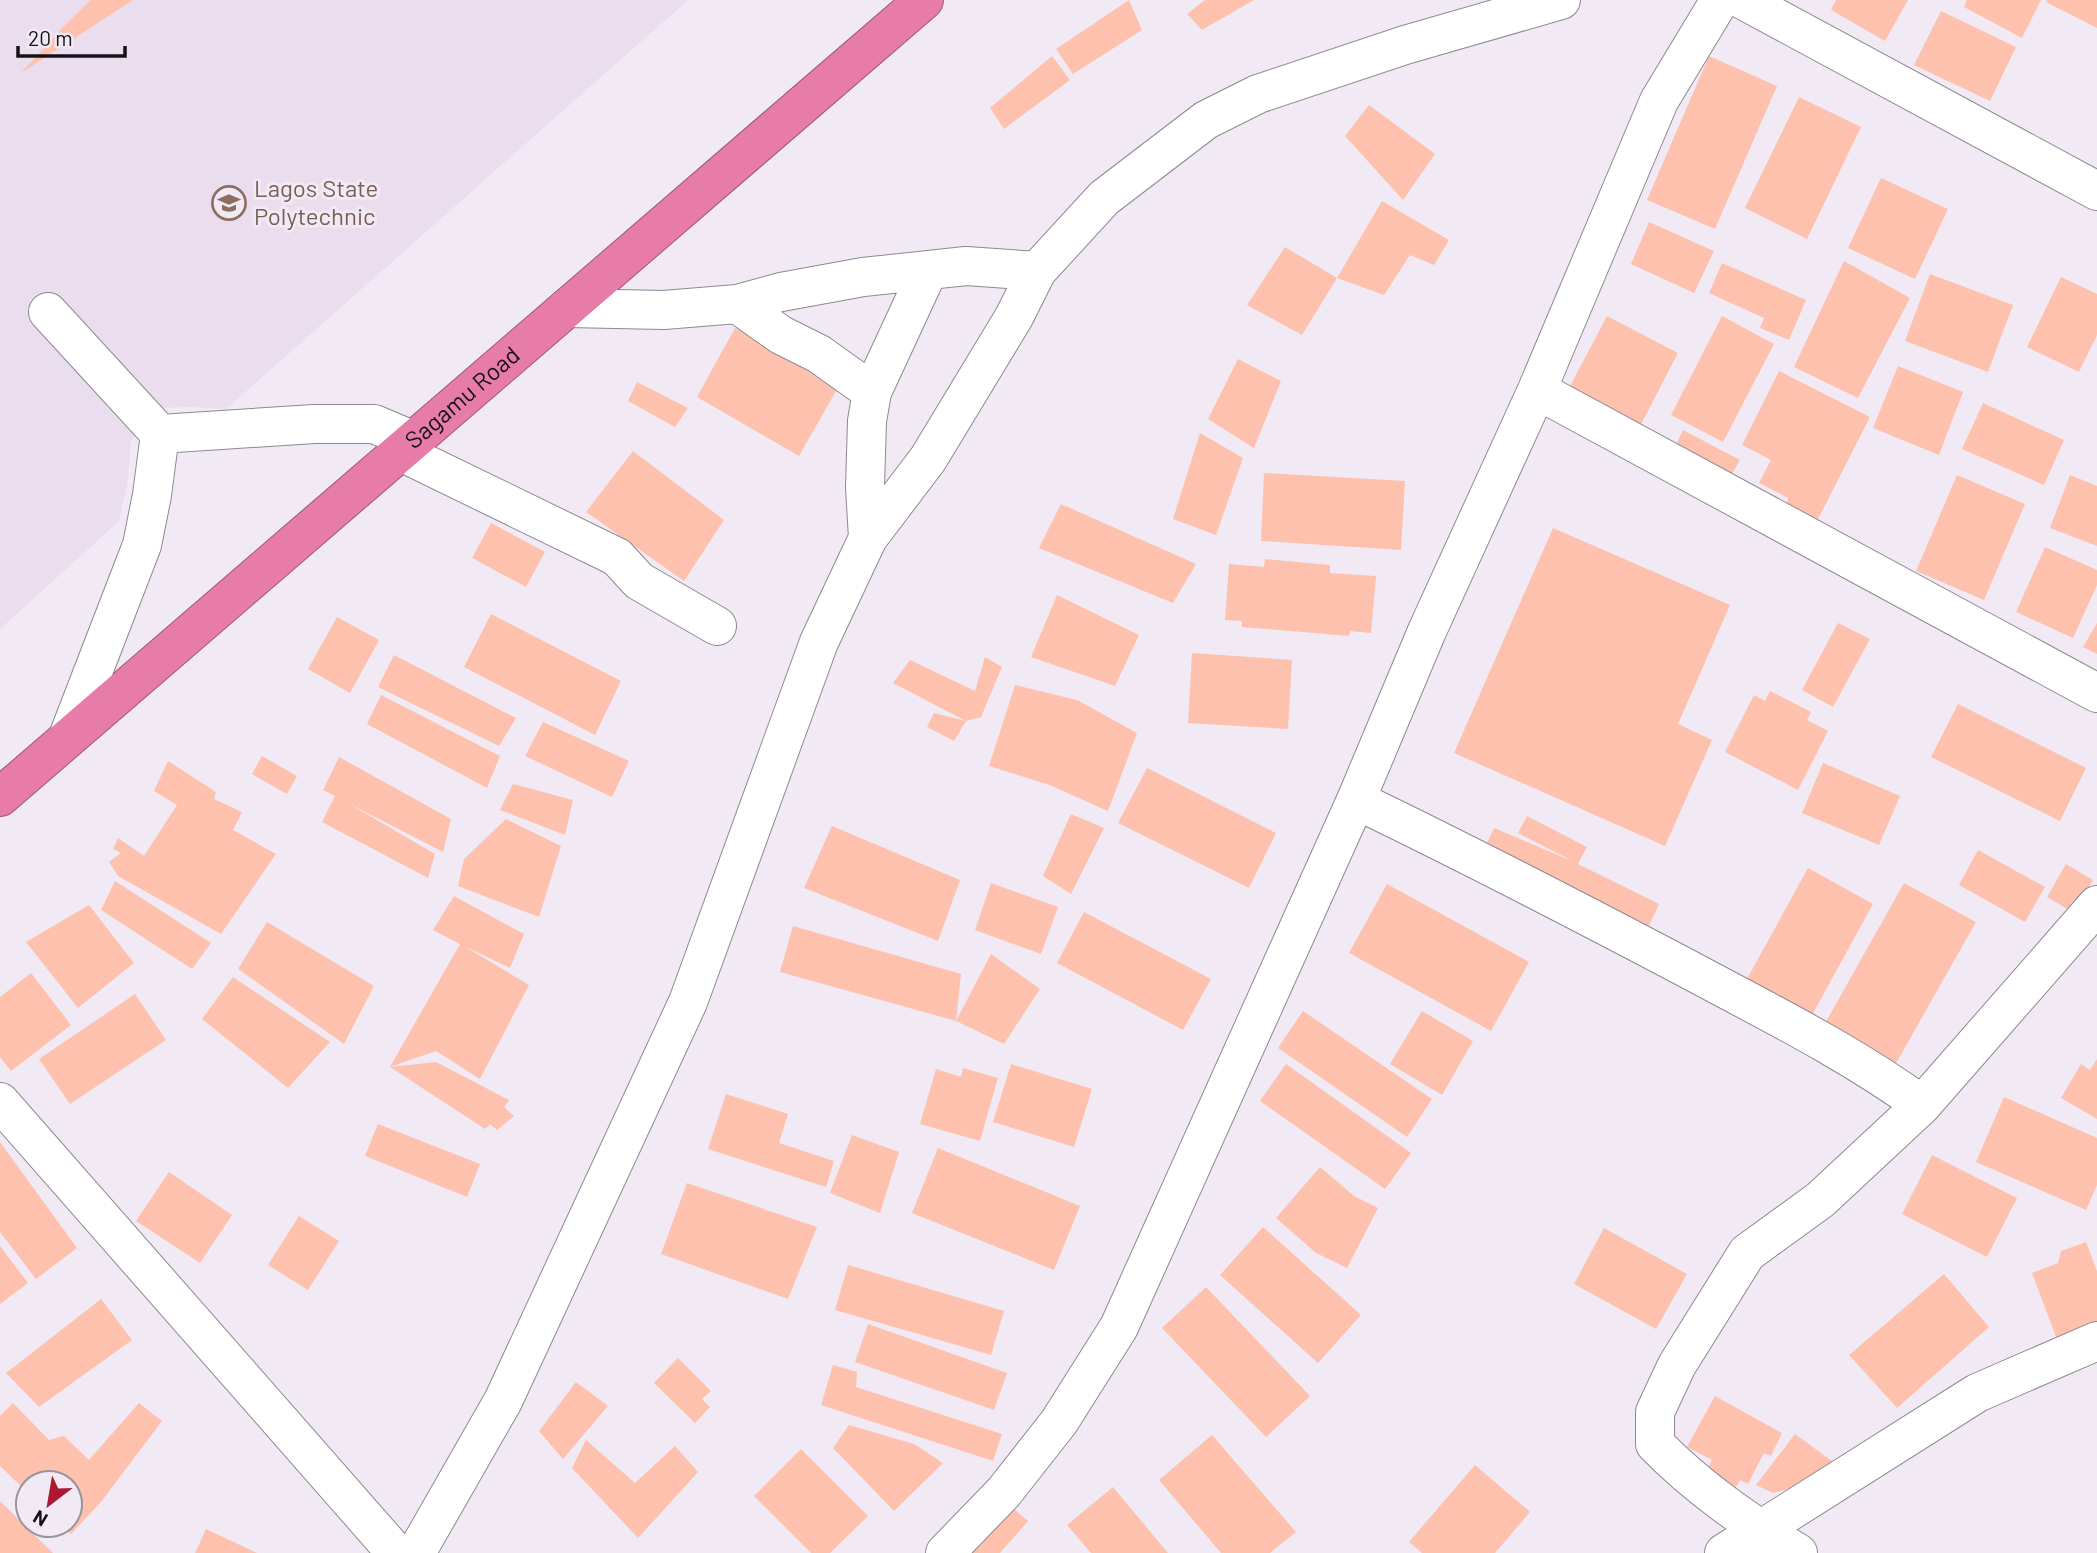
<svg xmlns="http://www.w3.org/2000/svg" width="2097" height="1553" viewBox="0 0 2097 1553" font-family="Barlow,sans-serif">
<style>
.built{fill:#e9ddee}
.building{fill:#fdc1ad}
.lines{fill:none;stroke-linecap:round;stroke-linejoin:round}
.minor-casing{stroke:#8f8892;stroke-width:40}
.highway-casing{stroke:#9e5775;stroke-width:40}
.minor{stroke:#fff;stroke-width:38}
.highway{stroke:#e77ca8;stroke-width:38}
.labels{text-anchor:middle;stroke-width:6;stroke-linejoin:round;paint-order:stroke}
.education-label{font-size:24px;fill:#785e54;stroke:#f1eaf5;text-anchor:start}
.street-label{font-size:24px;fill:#151216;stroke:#f1eaf5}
</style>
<rect width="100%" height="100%" fill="#f1eaf5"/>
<path class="built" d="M 0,0 L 688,0 L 226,409 L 192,407 L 156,408 L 131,441 L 127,485 L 119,521 L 0,629 Z"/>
<path class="building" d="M 91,0 L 133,0 L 21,73 L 63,27 Z
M 1129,0 L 1142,30 L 1073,74 L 1056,49 Z
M 1205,0 L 1254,0 L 1202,30 L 1187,14 Z
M 1836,0 L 1908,0 L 1885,41 L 1831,10 Z
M 1967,0 L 2041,0 L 2022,38 L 1964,7 Z
M 2047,0 L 2097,0 L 2097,28 L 2046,2 Z
M 1941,11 L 2016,47 L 1990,101 L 1914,65 Z
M 1052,56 L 1070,80 L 1004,129 L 990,108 Z
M 1709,56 L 1777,86 L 1715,229 L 1647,200 Z
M 1799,97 L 1861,127 L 1807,239 L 1745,208 Z
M 1369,105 L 1435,154 L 1403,200 L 1345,136 Z
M 1881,178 L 1948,209 L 1915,279 L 1848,248 Z
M 1382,201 L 1449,240 L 1434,265 L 1410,255 L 1384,295 L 1337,278 Z
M 1649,222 L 1714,251 L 1694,293 L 1631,264 Z
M 1285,247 L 1337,278 L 1302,335 L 1247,305 Z
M 1844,261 L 1910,298 L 1858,398 L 1794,367 Z
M 1722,263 L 1806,300 L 1789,340 L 1760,328 L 1764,318 L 1709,293 Z
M 1930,274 L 2013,305 L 1988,372 L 1905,341 Z
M 2061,277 L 2097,294 L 2097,335 L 2079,372 L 2027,347 Z
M 1607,316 L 1678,353 L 1639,428 L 1568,390 Z
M 1722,316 L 1774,344 L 1723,442 L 1671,415 Z
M 735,328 L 840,384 L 799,456 L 697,397 Z
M 1238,359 L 1281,381 L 1254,448 L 1208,419 Z
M 1898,366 L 1963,392 L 1939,455 L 1873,428 Z
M 1779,371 L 1870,417 L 1814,527 L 1786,512 L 1788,498 L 1759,483 L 1771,460 L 1742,445 Z
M 637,382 L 688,408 L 675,427 L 628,401 Z
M 1983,403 L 2064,440 L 2044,485 L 1962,449 Z
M 1683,430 L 1740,460 L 1727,482 L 1672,453 Z
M 1200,433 L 1243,458 L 1216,535 L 1173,519 Z
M 633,451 L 724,520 L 684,581 L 586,512 Z
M 1264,473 L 1405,481 L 1401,550 L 1261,541 Z
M 1957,475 L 2025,504 L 1984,600 L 1916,571 Z
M 2070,475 L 2097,486 L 2097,546 L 2050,528 Z
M 1061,504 L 1196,564 L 1173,603 L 1039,548 Z
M 491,523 L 545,552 L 526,587 L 472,558 Z
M 1553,528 L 1730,605 L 1678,724 L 1712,740 L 1665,846 L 1454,753 Z
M 2045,547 L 2097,570 L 2097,585 L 2073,638 L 2016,612 Z
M 1265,559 L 1330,565 L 1330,573 L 1376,576 L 1371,633 L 1350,631 L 1349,636 L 1242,627 L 1242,621 L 1225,620 L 1229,564 L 1264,567 Z
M 1057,595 L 1139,635 L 1115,686 L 1031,657 Z
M 491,614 L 621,681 L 595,735 L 464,667 Z
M 337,617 L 379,640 L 350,693 L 308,669 Z
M 1838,623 L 1870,639 L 1833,707 L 1802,690 Z
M 2097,623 L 2097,654 L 2083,647 Z
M 1192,653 L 1292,660 L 1288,729 L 1188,723 Z
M 394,655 L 516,718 L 499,746 L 378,687 Z
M 985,657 L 1002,667 L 981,717 L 966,721 L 893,683 L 910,660 L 975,691 Z
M 1015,685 L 1077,700 L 1137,733 L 1108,811 L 1047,784 L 989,766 Z
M 1770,691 L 1811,712 L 1807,720 L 1828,731 L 1798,790 L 1725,752 L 1754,695 L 1765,701 Z
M 381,695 L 500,756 L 487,788 L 367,724 Z
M 1958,704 L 2086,768 L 2060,821 L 1931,757 Z
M 934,713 L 966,721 L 954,741 L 927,727 Z
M 543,722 L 629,761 L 612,797 L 525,756 Z
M 262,756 L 297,776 L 287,794 L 252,774 Z
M 339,757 L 451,819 L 443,852 L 348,803 L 435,854 L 428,878 L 322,822 L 335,796 L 323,790 Z
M 168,761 L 216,792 L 214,799 L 242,812 L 233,830 L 276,854 L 221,934 L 118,876 L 109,862 L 121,853 L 113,849 L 118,838 L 144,856 L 177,805 L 154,791 Z
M 1823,763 L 1900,796 L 1879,845 L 1802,813 Z
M 1147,768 L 1276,833 L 1249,888 L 1118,823 Z
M 513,784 L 573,800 L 565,835 L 500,810 Z
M 1071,814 L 1104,828 L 1071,894 L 1043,876 Z
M 1527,816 L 1587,847 L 1578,864 L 1659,904 L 1646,932 L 1481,856 L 1494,828 L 1572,861 L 1518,833 Z
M 506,819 L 561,846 L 539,917 L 458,886 L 464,859 Z
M 832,826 L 960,880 L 938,941 L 804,888 Z
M 1978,850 L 2045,887 L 2025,922 L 1959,885 Z
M 2066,864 L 2093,880 L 2074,913 L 2047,897 Z
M 1808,868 L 1873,904 L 1812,1015 L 1747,979 Z
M 115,881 L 211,943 L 192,969 L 101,910 Z
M 991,883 L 1058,907 L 1041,954 L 975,930 Z
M 1904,883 L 1976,922 L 1890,1074 L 1819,1034 Z
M 1387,884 L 1529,962 L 1491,1031 L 1349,953 Z
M 454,896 L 524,934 L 510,968 L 464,946 L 529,985 L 480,1079 L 436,1051 L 390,1067 L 460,944 L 433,930 Z
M 89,905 L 134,963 L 78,1008 L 26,942 Z
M 1084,912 L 1211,979 L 1183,1030 L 1057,963 Z
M 267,922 L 374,986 L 344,1044 L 238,969 Z
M 793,926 L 961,974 L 956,1021 L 780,972 Z
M 991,954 L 1040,989 L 1004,1044 L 956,1021 Z
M 31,973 L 71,1025 L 11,1071 L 0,1057 L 0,997 Z
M 233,977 L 330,1042 L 288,1088 L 202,1019 Z
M 135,994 L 166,1040 L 70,1104 L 39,1059 Z
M 1303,1011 L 1432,1099 L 1407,1137 L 1278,1048 Z
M 1422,1011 L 1473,1041 L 1442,1095 L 1390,1064 Z
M 2097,1059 L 2097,1119 L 2061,1098 L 2081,1064 L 2090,1070 Z
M 436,1062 L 509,1100 L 504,1107 L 514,1116 L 497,1130 L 490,1124 L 485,1129 L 390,1067 Z
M 1011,1064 L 1092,1089 L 1074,1147 L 993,1122 Z
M 1286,1064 L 1411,1153 L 1385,1189 L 1260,1101 Z
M 963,1068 L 998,1078 L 980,1141 L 920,1124 L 936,1069 L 961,1077 Z
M 726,1094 L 788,1114 L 779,1143 L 834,1161 L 826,1187 L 708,1149 Z
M 2004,1097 L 2097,1138 L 2097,1185 L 2086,1210 L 1976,1162 Z
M 378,1124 L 480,1164 L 467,1197 L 365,1156 Z
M 852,1135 L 899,1152 L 880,1213 L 830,1193 Z
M 0,1142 L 77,1248 L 36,1279 L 0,1232 Z
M 938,1148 L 1080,1206 L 1054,1270 L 912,1213 Z
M 1932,1155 L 2017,1198 L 1987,1257 L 1902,1214 Z
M 1320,1167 L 1354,1196 L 1378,1208 L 1347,1268 L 1316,1253 L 1276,1218 Z
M 169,1172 L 232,1215 L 200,1263 L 136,1221 Z
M 687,1183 L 817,1227 L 788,1299 L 661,1254 Z
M 299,1216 L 339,1241 L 308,1290 L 268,1265 Z
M 1263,1227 L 1361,1315 L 1318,1363 L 1220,1275 Z
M 1604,1228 L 1687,1274 L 1656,1329 L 1574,1284 Z
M 2086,1242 L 2097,1271 L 2097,1331 L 2059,1345 L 2032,1273 L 2058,1263 L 2061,1251 Z
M 0,1246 L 28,1283 L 0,1304 Z
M 848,1265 L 1004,1311 L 991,1355 L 835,1310 Z
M 1944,1274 L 1989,1327 L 1897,1408 L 1849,1355 Z
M 1206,1287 L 1310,1396 L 1266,1437 L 1162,1328 Z
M 101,1299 L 132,1340 L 39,1407 L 6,1373 Z
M 868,1324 L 1007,1373 L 994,1410 L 855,1362 Z
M 678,1358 L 711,1391 L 702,1399 L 710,1407 L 695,1423 L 654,1383 Z
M 833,1365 L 857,1372 L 856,1387 L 1002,1434 L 993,1461 L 821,1405 Z
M 576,1382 L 608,1406 L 563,1459 L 539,1431 Z
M 1715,1396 L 1782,1433 L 1771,1456 L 1764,1453 L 1748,1484 L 1740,1480 L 1731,1495 L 1702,1479 L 1712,1460 L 1687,1447 Z
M 13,1403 L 49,1440 L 64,1436 L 89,1460 L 139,1403 L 162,1421 L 101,1502 L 71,1534 L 62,1525 L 70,1525 L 70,1483 L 28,1483 L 28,1493 L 0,1466 L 0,1416 Z
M 849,1425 L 914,1444 L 943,1463 L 894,1511 L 833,1448 Z
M 1795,1434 L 1832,1461 L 1817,1482 L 1773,1493 L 1756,1485 Z
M 1212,1435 L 1296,1532 L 1270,1553 L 1221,1553 L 1159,1480 Z
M 586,1440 L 635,1483 L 675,1446 L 698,1472 L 638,1538 L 572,1468 Z
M 801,1449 L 868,1516 L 830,1553 L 811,1553 L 754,1496 Z
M 1475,1465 L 1530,1512 L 1495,1553 L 1422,1553 L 1409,1542 Z
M 1113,1487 L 1168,1553 L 1091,1553 L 1067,1525 Z
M 0,1501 L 53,1553 L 0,1553 Z
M 1007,1503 L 1028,1521 L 1000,1553 L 964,1553 Z
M 206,1529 L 257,1553 L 195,1553 Z"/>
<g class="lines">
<g class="minor-casing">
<path id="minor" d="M 1743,0 L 2097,191
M 737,304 L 781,335 L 819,354 L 872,392
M 567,308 L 664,310 L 737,304 L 781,292 L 863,277 L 966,266 L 1037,271
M 48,312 L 160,434 L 314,424 L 374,424 L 412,440
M 1537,390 L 2097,693
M 399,451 L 617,557 L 639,581 L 717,626
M 868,538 L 865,487 L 867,421 L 872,392 L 928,271
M 69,734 L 142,545 L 152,495 L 160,434
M 1356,800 C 1468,854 1578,911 1688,969 C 1768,1012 1849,1052 1922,1105
M 0,1102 L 396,1553
M 416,1553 L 503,1401 L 688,1002 L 819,642 L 868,538 L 928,459 L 1014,317 L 1037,271 L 1104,198 L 1206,120 L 1258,94 L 1405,45 L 1561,0
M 945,1553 L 1004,1492 L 1059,1422 L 1119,1327 L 1356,800 L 1427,631 L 1537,390 L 1659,101 L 1720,0
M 1724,1553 L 1977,1393 L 2097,1341
M 1798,1553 C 1746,1521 1698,1488 1655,1444 L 1655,1412 L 1677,1365 L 1747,1253 L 1820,1200 L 1922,1105 L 2097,905"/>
</g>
<g class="highway-casing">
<g id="highway">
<path id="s1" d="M 0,797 L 924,0"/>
</g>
</g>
<use href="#minor" class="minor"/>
<use href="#highway" class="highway"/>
</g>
<defs>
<g id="university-ring" transform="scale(1.75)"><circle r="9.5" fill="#f1eaf5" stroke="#8d6e63" stroke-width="1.5"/><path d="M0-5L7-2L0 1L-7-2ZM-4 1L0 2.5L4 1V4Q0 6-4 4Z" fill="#8d6e63"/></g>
</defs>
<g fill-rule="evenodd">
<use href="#university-ring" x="229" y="203"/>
</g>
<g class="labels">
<g class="education-label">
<text x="254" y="197">Lagos State<tspan x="254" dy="28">Polytechnic</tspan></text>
</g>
<g class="street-label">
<text dy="8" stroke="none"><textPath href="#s1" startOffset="611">Sagamu Road</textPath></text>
</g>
</g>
<g transform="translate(49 1504) rotate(211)"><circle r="33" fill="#f1eaf5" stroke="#99949c" stroke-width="2"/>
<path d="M0-5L12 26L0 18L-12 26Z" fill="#ac1733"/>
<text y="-10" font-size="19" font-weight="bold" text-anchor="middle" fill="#151216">N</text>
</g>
<path d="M18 46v10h107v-10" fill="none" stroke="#151216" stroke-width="3.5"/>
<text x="28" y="46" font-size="21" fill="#151216" stroke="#f1eaf5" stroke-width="5" paint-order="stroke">20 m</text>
</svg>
